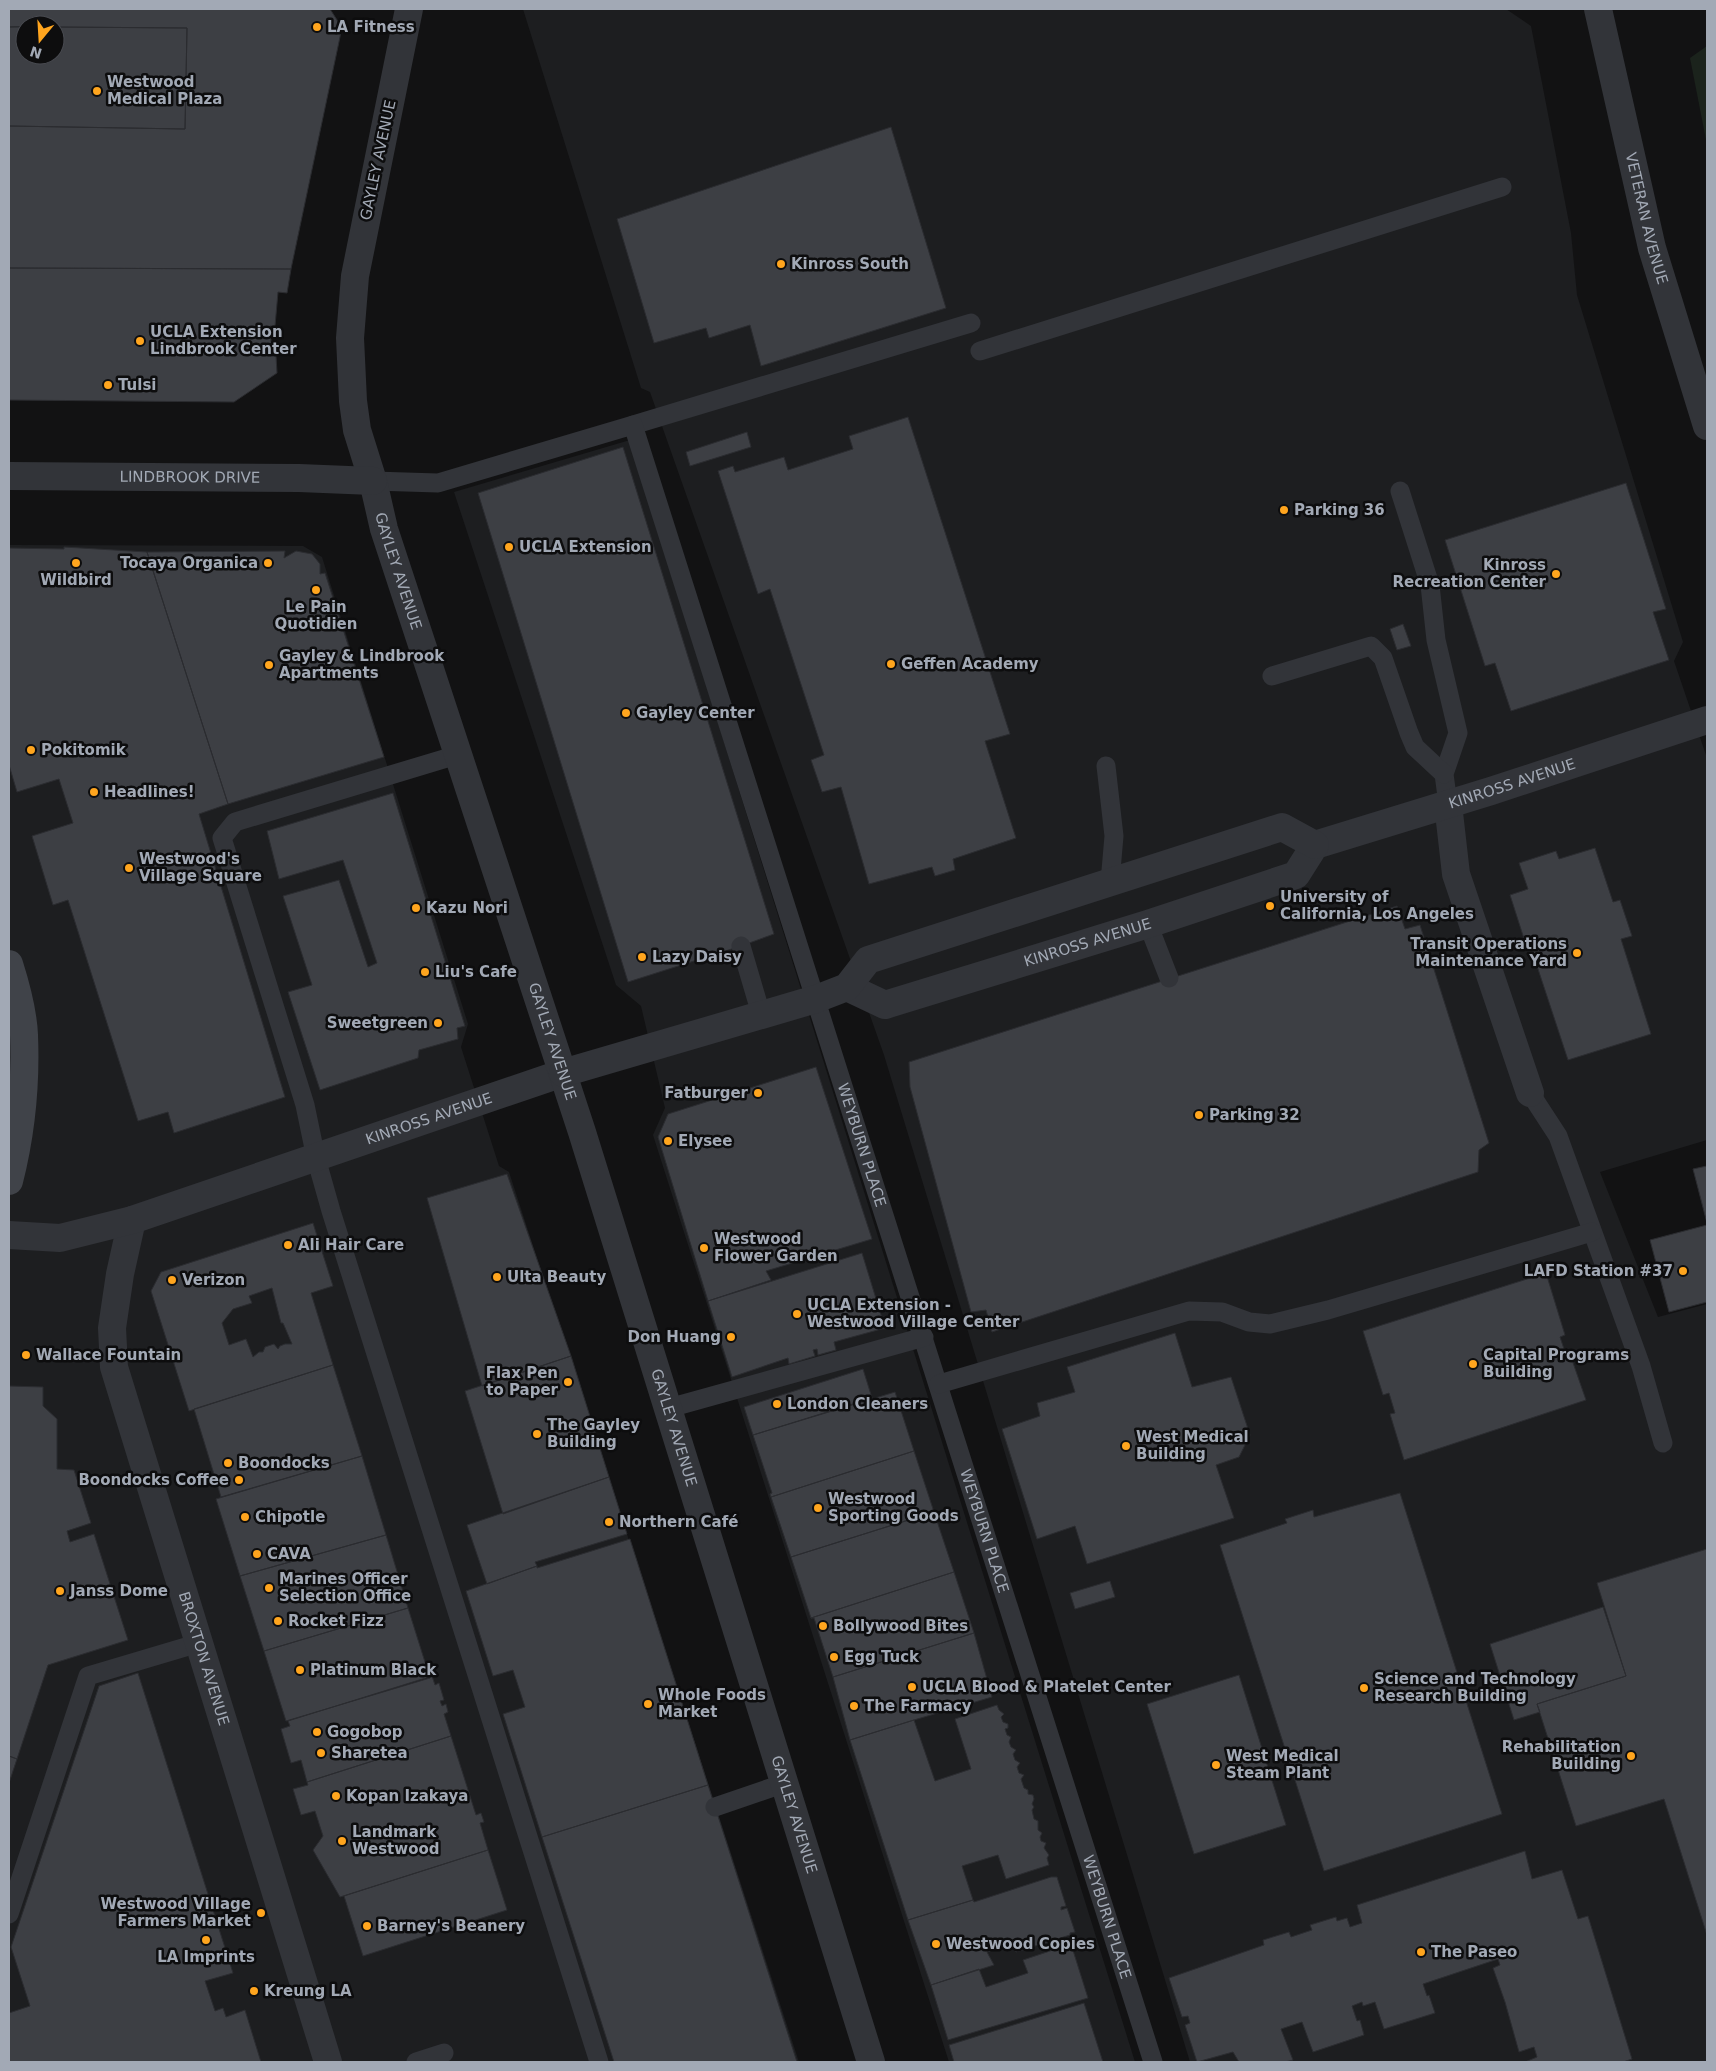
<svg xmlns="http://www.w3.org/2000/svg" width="1716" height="2071" viewBox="0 0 1716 2071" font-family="'DejaVu Sans',sans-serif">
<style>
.built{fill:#1d1e20}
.green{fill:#1b231c}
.building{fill:#3d3f44;stroke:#2b2c30;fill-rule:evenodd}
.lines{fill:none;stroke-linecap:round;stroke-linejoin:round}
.service{stroke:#323439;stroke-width:19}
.pedestrian{stroke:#323439;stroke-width:28}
.minor{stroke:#323439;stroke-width:28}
.tertiary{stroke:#323439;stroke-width:28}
.secondary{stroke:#404349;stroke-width:28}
.poi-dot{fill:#ffa51e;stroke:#0d0d0e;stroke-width:2}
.labels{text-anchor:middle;stroke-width:5;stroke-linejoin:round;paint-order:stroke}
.poi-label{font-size:15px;font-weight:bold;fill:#a2a9b5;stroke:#0d0d0e;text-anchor:start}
.street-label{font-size:15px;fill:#a2a9b5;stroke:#0d0d0e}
</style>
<rect width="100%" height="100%" fill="#121213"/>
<path class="built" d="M 523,9 L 1506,9 L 1531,26 L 1571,233 L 1577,295 L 1683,642 L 1674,661 L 1707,758 L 1707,1140 L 1600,1172 L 1658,1317 L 1707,1304 L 1707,2062 L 1190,2062 L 884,1055 L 650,392 L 641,388 Z
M 630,440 L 1135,2062 L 949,2062 L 653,1135 L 665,1108 L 641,1006 L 616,985 L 454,492 Z
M 9,545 L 303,546 L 322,557 L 468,1024 L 461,1047 L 499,1166 L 509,1172 L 799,2062 L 9,2062 Z"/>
<path class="green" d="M 1707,46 L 1707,145 L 1690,58 Z"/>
<path class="building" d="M 9,9 L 330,9 L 337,20 L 341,30 L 340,37 L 291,269 L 9,268 L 9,126 L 185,129 L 187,28 L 55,27 L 55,25 L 9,27 Z
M 9,27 L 25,27 L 25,55 L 55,55 L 55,27 L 187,28 L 185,129 L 9,126 Z
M 891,127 L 946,308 L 761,366 L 750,325 L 709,338 L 706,328 L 654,343 L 617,219 Z
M 9,268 L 291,269 L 287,293 L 278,292 L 275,326 L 270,326 L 272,356 L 276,356 L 277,373 L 234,402 L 9,400 Z
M 908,417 L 1010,734 L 985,741 L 1016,838 L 953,859 L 955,870 L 935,876 L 932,867 L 869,884 L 841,787 L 822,792 L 811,760 L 824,755 L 770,589 L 758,594 L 718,471 L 733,466 L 735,472 L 784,457 L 788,470 L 853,449 L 849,436 Z
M 747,432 L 751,447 L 690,466 L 686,452 Z
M 623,447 L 774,934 L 741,946 L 628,982 L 478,493 Z
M 1626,483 L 1666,609 L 1653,612 L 1669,660 L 1511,711 L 1495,663 L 1485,666 L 1445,540 Z
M 64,547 L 147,552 L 228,804 L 199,814 L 285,1097 L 174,1133 L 168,1112 L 138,1121 L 68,900 L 53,905 L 32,836 L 73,823 L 59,779 L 17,792 L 9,765 L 9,548 L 64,549 Z
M 285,551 L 284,558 L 296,551 L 312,554 L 320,564 L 320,574 L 325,573 L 384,757 L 228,804 L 147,552 Z
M 1403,624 L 1411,646 L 1397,650 L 1390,629 Z
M 393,793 L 465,1026 L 457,1028 L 458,1039 L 419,1050 L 418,1058 L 320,1090 L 288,992 L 312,985 L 283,896 L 339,880 L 368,967 L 377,963 L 343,860 L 279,879 L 267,831 Z
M 1595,848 L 1613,902 L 1620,900 L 1632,936 L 1621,939 L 1651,1034 L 1568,1060 L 1537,966 L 1533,967 L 1510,895 L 1528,889 L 1519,863 L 1556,851 L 1559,859 Z
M 1397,906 L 1405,929 L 1420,925 L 1489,1143 L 1479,1150 L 1478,1172 L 992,1332 L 986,1310 L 971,1312 L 910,1087 L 909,1062 Z
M 816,1067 L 872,1239 L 766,1271 L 771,1280 L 708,1301 L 658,1137 L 668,1114 Z
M 1707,1166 L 1707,1223 L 1693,1169 Z
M 507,1174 L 571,1356 L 482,1386 L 427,1198 Z
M 313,1223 L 333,1286 L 311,1293 L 333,1365 L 189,1411 L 151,1291 L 161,1272 ZM 272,1288 L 281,1323 L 283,1323 L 292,1344 L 285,1344 L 280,1346 L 278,1349 L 274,1344 L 265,1347 L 263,1352 L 259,1352 L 253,1357 L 246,1339 L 229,1345 L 222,1323 L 233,1309 L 252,1303 L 249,1296 Z
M 1707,1225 L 1707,1302 L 1669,1312 L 1650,1240 Z
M 862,1253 L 885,1328 L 834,1342 L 836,1350 L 818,1355 L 817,1349 L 813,1350 L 815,1356 L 789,1364 L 788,1358 L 732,1377 L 708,1301 Z
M 1546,1273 L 1565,1335 L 1560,1337 L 1567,1358 L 1571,1357 L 1586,1400 L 1404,1460 L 1390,1414 L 1395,1413 L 1389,1393 L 1383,1395 L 1363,1331 Z
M 1175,1333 L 1192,1387 L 1231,1377 L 1250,1435 L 1239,1457 L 1216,1465 L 1234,1518 L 1087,1564 L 1075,1526 L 1037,1539 L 1002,1429 L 1040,1416 L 1037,1403 L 1075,1392 L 1067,1367 Z
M 571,1356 L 609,1477 L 503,1514 L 465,1391 Z
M 333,1365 L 362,1456 L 221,1497 L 194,1409 Z
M 863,1369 L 872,1398 L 753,1435 L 744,1407 Z
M 9,1386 L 43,1387 L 43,1406 L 57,1419 L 57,1469 L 74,1470 L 91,1523 L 67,1531 L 70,1542 L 94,1534 L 128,1640 L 48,1665 L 17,1759 L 9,1756 Z
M 895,1392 L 914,1451 L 771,1497 L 770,1494 L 772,1493 L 753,1435 Z
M 914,1451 L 934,1512 L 791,1557 L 771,1497 Z
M 362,1456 L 386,1535 L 240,1576 L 216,1499 Z
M 609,1477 L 627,1534 L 535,1562 L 537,1566 L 487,1584 L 467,1525 Z
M 1400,1493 L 1502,1814 L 1324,1871 L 1220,1545 L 1287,1523 L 1285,1519 L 1313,1510 L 1314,1517 Z
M 934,1512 L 954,1572 L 811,1618 L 791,1557 Z
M 386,1535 L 408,1608 L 264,1651 L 240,1576 Z
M 630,1539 L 708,1785 L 542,1837 L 503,1714 L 525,1707 L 513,1670 L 493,1676 L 466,1591 L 537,1566 L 537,1568 Z
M 1707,1549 L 1707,1935 L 1664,1799 L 1576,1826 L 1537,1704 L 1626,1676 L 1597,1583 Z
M 954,1572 L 974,1633 L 833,1677 L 814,1618 L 811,1618 Z
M 1110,1581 L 1115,1597 L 1075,1609 L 1070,1593 Z
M 1603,1607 L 1626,1676 L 1537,1704 L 1540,1712 L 1514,1720 L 1490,1644 Z
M 408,1608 L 430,1678 L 286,1721 L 264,1651 Z
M 974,1633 L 992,1697 L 914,1720 L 850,1740 L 833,1677 Z
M 138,1673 L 233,1973 L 205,1981 L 215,2011 L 223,2008 L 226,2017 L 245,2010 L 261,2062 L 9,2062 L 9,2013 L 30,2006 L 11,1947 L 99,1686 Z
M 1239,1675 L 1286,1825 L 1194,1854 L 1147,1704 Z
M 432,1676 L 435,1685 L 439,1683 L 444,1700 L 440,1701 L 442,1706 L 446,1704 L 448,1712 L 444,1714 L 451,1736 L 307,1782 L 301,1760 L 291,1763 L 281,1729 L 290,1726 L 288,1721 Z
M 997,1705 L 999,1710 L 1004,1714 L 1001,1717 L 1003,1722 L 1008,1724 L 1008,1728 L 1005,1729 L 1007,1735 L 1011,1737 L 1009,1742 L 1011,1747 L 1016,1750 L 1013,1754 L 1015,1760 L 1020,1763 L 1017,1767 L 1019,1773 L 1024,1775 L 1021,1779 L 1024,1788 L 1028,1790 L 1028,1794 L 1033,1795 L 1034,1799 L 1032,1804 L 1034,1807 L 1032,1810 L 1034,1819 L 1038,1821 L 1038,1830 L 1042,1833 L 1040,1837 L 1041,1841 L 1046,1843 L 1044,1848 L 1049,1855 L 1047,1858 L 1049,1865 L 1006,1879 L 998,1855 L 962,1866 L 973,1900 L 908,1920 L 850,1740 L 914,1720 L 935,1781 L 971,1769 L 955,1719 Z
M 451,1736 L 476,1815 L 481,1813 L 484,1822 L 480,1823 L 488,1850 L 340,1897 L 313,1850 L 323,1836 L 315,1811 L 301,1815 L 293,1789 L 308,1785 L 307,1782 Z
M 9,1756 L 17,1759 L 9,1783 Z
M 708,1785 L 797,2062 L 614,2062 L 542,1837 Z
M 488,1850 L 507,1910 L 363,1956 L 344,1896 Z
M 1525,1851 L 1532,1879 L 1562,1870 L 1578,1919 L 1588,1916 L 1632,2059 L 1623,2062 L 1525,2062 L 1537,2057 L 1534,2047 L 1519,2052 L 1505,2002 L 1493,1968 L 1500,1965 L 1498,1959 L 1423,1984 L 1427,1996 L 1429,1995 L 1435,2013 L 1384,2029 L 1375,2002 L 1363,2006 L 1362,2002 L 1352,2006 L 1357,2021 L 1360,2020 L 1364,2035 L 1313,2052 L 1302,2022 L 1281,2029 L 1293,2060 L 1285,2062 L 1239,2062 L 1233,2052 L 1197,2062 L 1185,2025 L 1190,2023 L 1188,2016 L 1182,2017 L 1169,1978 L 1264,1945 L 1263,1940 L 1289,1932 L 1291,1937 L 1312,1930 L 1310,1925 L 1336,1917 L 1337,1921 L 1347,1918 L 1350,1927 L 1362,1923 L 1357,1905 Z
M 1051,1877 L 1057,1877 L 1066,1906 L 1061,1907 L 1061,1910 L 1067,1908 L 1075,1932 L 1070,1933 L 1070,1935 L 1016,1952 L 1013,1944 L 987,1952 L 994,1965 L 931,1985 L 908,1920 L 973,1900 L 974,1902 Z
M 1071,1944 L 1088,1998 L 948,2040 L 931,1985 L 979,1969 L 986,1987 L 1028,1973 L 1023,1960 Z
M 1084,2003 L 1103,2062 L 954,2062 L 949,2045 Z"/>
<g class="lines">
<g class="service">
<path d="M 980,351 L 1502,187"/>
<path d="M 633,425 L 971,323"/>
<path id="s1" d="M 373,481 L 438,483 L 633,425 L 1153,2062"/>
<path d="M 1400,491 L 1430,585 L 1436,640 L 1458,733 L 1444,774 L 1448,804"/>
<path d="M 1272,676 L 1371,646 L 1383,658 L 1409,733 L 1415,747 L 1444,774"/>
<path d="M 457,755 L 235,822 L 222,838 L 305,1105 L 316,1158 L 331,1211 L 599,2062"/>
<path d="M 1106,766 L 1114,836 L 1110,882"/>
<path d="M 1148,924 L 1169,978"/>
<path d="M 741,946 L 761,1014"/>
<path d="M 1530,1093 L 1558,1136 L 1641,1366 L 1663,1443"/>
<path d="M 939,1384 L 1189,1311 L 1222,1312 L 1249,1322 L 1270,1324 L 1328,1310 L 1592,1232"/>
<path d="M 669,1408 L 924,1337"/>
<path d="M 715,1807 L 785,1783"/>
<path d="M 9,1914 L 88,1676 L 199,1643"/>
<path d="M 416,2062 L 444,2053"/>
</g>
<path class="pedestrian" id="s2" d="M 132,1220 L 120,1274 L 112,1328 L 114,1367 L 328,2062"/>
<g class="minor">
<path d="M 1448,804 L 1456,874 L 1530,1093"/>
<path id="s3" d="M 9,1235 L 60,1238 L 132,1220 L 563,1073"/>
</g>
<g class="tertiary">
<path id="s4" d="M 409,9 L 355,276 L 350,338 L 353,401 L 357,430 L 373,481 L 384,529 L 582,1132 L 871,2062"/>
<path id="s5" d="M 1598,9 L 1652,248 L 1707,426"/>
<path id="s6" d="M 9,476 L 299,478 L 373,481"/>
<path id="s7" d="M 847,987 L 885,1005 L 1148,924 L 1296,875 L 1315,845 L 1491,791 L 1707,720"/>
<path d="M 563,1073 L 816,999 L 847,987 L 868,960 L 1282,827 L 1315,845"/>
</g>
<path class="secondary" d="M 9,964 C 16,986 23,1012 24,1035 C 26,1084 21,1134 9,1181"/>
</g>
<g class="poi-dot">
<circle cx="317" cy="27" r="5"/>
<circle cx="97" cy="91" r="5"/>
<circle cx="781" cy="264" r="5"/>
<circle cx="140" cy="341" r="5"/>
<circle cx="108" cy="385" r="5"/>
<circle cx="1284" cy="510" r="5"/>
<circle cx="509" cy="547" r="5"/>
<circle cx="76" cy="563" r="5"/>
<circle cx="268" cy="563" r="5"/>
<circle cx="1556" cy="574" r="5"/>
<circle cx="316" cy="590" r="5"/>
<circle cx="891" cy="664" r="5"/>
<circle cx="269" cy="665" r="5"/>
<circle cx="626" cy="713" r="5"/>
<circle cx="31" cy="750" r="5"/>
<circle cx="94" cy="792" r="5"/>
<circle cx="129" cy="868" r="5"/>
<circle cx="1270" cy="906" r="5"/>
<circle cx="416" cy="908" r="5"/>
<circle cx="1577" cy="953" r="5"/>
<circle cx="642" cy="957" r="5"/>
<circle cx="425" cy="972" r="5"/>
<circle cx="438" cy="1023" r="5"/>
<circle cx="758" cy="1093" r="5"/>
<circle cx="1199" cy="1115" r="5"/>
<circle cx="668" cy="1141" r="5"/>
<circle cx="288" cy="1245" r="5"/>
<circle cx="704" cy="1248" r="5"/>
<circle cx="1683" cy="1271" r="5"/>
<circle cx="497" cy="1277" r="5"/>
<circle cx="172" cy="1280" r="5"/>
<circle cx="797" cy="1314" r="5"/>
<circle cx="731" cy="1337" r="5"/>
<circle cx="26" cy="1355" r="5"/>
<circle cx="1473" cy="1364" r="5"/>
<circle cx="568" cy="1382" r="5"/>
<circle cx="777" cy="1404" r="5"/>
<circle cx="537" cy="1434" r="5"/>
<circle cx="1126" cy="1446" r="5"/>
<circle cx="228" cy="1463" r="5"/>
<circle cx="239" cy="1480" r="5"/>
<circle cx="818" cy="1508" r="5"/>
<circle cx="245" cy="1517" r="5"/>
<circle cx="609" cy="1522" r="5"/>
<circle cx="257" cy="1554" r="5"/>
<circle cx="269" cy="1588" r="5"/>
<circle cx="60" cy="1591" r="5"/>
<circle cx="278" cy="1621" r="5"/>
<circle cx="823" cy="1626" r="5"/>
<circle cx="834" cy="1657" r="5"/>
<circle cx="300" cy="1670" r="5"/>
<circle cx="912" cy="1687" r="5"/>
<circle cx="1364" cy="1688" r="5"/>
<circle cx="648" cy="1704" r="5"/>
<circle cx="854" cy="1706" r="5"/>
<circle cx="317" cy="1732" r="5"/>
<circle cx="321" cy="1753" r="5"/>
<circle cx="1631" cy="1756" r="5"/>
<circle cx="1216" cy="1765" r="5"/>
<circle cx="336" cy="1796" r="5"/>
<circle cx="342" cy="1841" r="5"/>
<circle cx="261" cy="1913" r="5"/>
<circle cx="367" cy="1926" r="5"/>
<circle cx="206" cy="1940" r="5"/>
<circle cx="936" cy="1944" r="5"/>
<circle cx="1421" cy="1952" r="5"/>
<circle cx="254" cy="1991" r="5"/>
</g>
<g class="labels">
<g class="poi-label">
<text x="327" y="32">LA Fitness</text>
<text x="107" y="87">Westwood<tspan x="107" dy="17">Medical Plaza</tspan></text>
<text x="791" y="269">Kinross South</text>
<text x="150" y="337">UCLA Extension<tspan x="150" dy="17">Lindbrook Center</tspan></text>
<text x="118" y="390">Tulsi</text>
<text x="1294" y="515">Parking 36</text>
<text x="519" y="552">UCLA Extension</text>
<text x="258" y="568" text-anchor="end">Tocaya Organica</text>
<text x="1546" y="570" text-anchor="end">Kinross<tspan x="1546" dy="17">Recreation Center</tspan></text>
<text x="76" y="585" text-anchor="middle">Wildbird</text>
<text x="316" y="612" text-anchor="middle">Le Pain<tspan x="316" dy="17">Quotidien</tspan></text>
<text x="279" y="661">Gayley &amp; Lindbrook<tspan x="279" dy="17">Apartments</tspan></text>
<text x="901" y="669">Geffen Academy</text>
<text x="636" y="718">Gayley Center</text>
<text x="41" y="755">Pokitomik</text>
<text x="104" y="797">Headlines!</text>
<text x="139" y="864">Westwood's<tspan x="139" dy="17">Village Square</tspan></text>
<text x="1280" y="902">University of<tspan x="1280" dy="17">California, Los Angeles</tspan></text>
<text x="426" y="913">Kazu Nori</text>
<text x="1567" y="949" text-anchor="end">Transit Operations<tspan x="1567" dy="17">Maintenance Yard</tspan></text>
<text x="652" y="962">Lazy Daisy</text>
<text x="435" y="977">Liu's Cafe</text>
<text x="428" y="1028" text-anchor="end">Sweetgreen</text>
<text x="748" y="1098" text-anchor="end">Fatburger</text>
<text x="1209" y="1120">Parking 32</text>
<text x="678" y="1146">Elysee</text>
<text x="714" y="1244">Westwood<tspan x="714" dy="17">Flower Garden</tspan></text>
<text x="298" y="1250">Ali Hair Care</text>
<text x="1673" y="1276" text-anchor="end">LAFD Station #37</text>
<text x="507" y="1282">Ulta Beauty</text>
<text x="182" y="1285">Verizon</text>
<text x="807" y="1310">UCLA Extension -<tspan x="807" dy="17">Westwood Village Center</tspan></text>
<text x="721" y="1342" text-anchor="end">Don Huang</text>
<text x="36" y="1360">Wallace Fountain</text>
<text x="1483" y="1360">Capital Programs<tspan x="1483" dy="17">Building</tspan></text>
<text x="558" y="1378" text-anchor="end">Flax Pen<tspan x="558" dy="17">to Paper</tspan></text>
<text x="787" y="1409">London Cleaners</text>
<text x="547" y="1430">The Gayley<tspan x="547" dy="17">Building</tspan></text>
<text x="1136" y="1442">West Medical<tspan x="1136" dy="17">Building</tspan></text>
<text x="238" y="1468">Boondocks</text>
<text x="229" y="1485" text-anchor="end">Boondocks Coffee</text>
<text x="828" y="1504">Westwood<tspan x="828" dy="17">Sporting Goods</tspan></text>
<text x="255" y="1522">Chipotle</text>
<text x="619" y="1527">Northern Café</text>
<text x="267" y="1559">CAVA</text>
<text x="279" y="1584">Marines Officer<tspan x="279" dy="17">Selection Office</tspan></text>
<text x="70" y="1596">Janss Dome</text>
<text x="288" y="1626">Rocket Fizz</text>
<text x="833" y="1631">Bollywood Bites</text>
<text x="844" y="1662">Egg Tuck</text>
<text x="310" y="1675">Platinum Black</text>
<text x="1374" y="1684">Science and Technology<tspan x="1374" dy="17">Research Building</tspan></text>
<text x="922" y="1692">UCLA Blood &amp; Platelet Center</text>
<text x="658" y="1700">Whole Foods<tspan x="658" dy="17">Market</tspan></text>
<text x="864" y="1711">The Farmacy</text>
<text x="327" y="1737">Gogobop</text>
<text x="1621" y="1752" text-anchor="end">Rehabilitation<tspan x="1621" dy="17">Building</tspan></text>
<text x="331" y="1758">Sharetea</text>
<text x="1226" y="1761">West Medical<tspan x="1226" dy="17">Steam Plant</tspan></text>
<text x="346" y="1801">Kopan Izakaya</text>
<text x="352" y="1837">Landmark<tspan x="352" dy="17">Westwood</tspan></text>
<text x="251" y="1909" text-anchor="end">Westwood Village<tspan x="251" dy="17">Farmers Market</tspan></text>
<text x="377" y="1931">Barney's Beanery</text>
<text x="946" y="1949">Westwood Copies</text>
<text x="1431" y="1957">The Paseo</text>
<text x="206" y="1962" text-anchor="middle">LA Imprints</text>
<text x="264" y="1996">Kreung LA</text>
</g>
<g class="street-label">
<text transform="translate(378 160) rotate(-78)" y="5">GAYLEY AVENUE</text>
<text dy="5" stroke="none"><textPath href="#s5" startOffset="215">VETERAN AVENUE</textPath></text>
<text dy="5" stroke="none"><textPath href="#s6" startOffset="181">LINDBROOK DRIVE</textPath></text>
<text dy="5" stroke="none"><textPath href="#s4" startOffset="574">GAYLEY AVENUE</textPath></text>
<text dy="5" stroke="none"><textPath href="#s7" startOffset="715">KINROSS AVENUE</textPath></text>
<text dy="5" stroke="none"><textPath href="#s7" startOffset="254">KINROSS AVENUE</textPath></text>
<text dy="5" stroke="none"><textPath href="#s4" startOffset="1069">GAYLEY AVENUE</textPath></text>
<text dy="5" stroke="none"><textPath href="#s3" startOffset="439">KINROSS AVENUE</textPath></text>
<text dy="5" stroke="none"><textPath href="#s1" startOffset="1024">WEYBURN PLACE</textPath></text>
<text dy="5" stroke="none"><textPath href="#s4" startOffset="1474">GAYLEY AVENUE</textPath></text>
<text dy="5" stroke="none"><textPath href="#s1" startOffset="1429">WEYBURN PLACE</textPath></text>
<text dy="5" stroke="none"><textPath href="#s2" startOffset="454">BROXTON AVENUE</textPath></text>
<text dy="5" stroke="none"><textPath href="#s4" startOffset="1879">GAYLEY AVENUE</textPath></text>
<text dy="5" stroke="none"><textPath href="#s1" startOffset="1834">WEYBURN PLACE</textPath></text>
</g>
</g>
<rect width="1716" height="2071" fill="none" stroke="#a2a9b5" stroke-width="20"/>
<g transform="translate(40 40) rotate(198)"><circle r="24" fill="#0d0d0e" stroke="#494b51"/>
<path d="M0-4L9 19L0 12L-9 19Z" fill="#ffa51e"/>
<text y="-8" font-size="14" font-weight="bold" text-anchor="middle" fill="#a2a9b5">N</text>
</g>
</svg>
